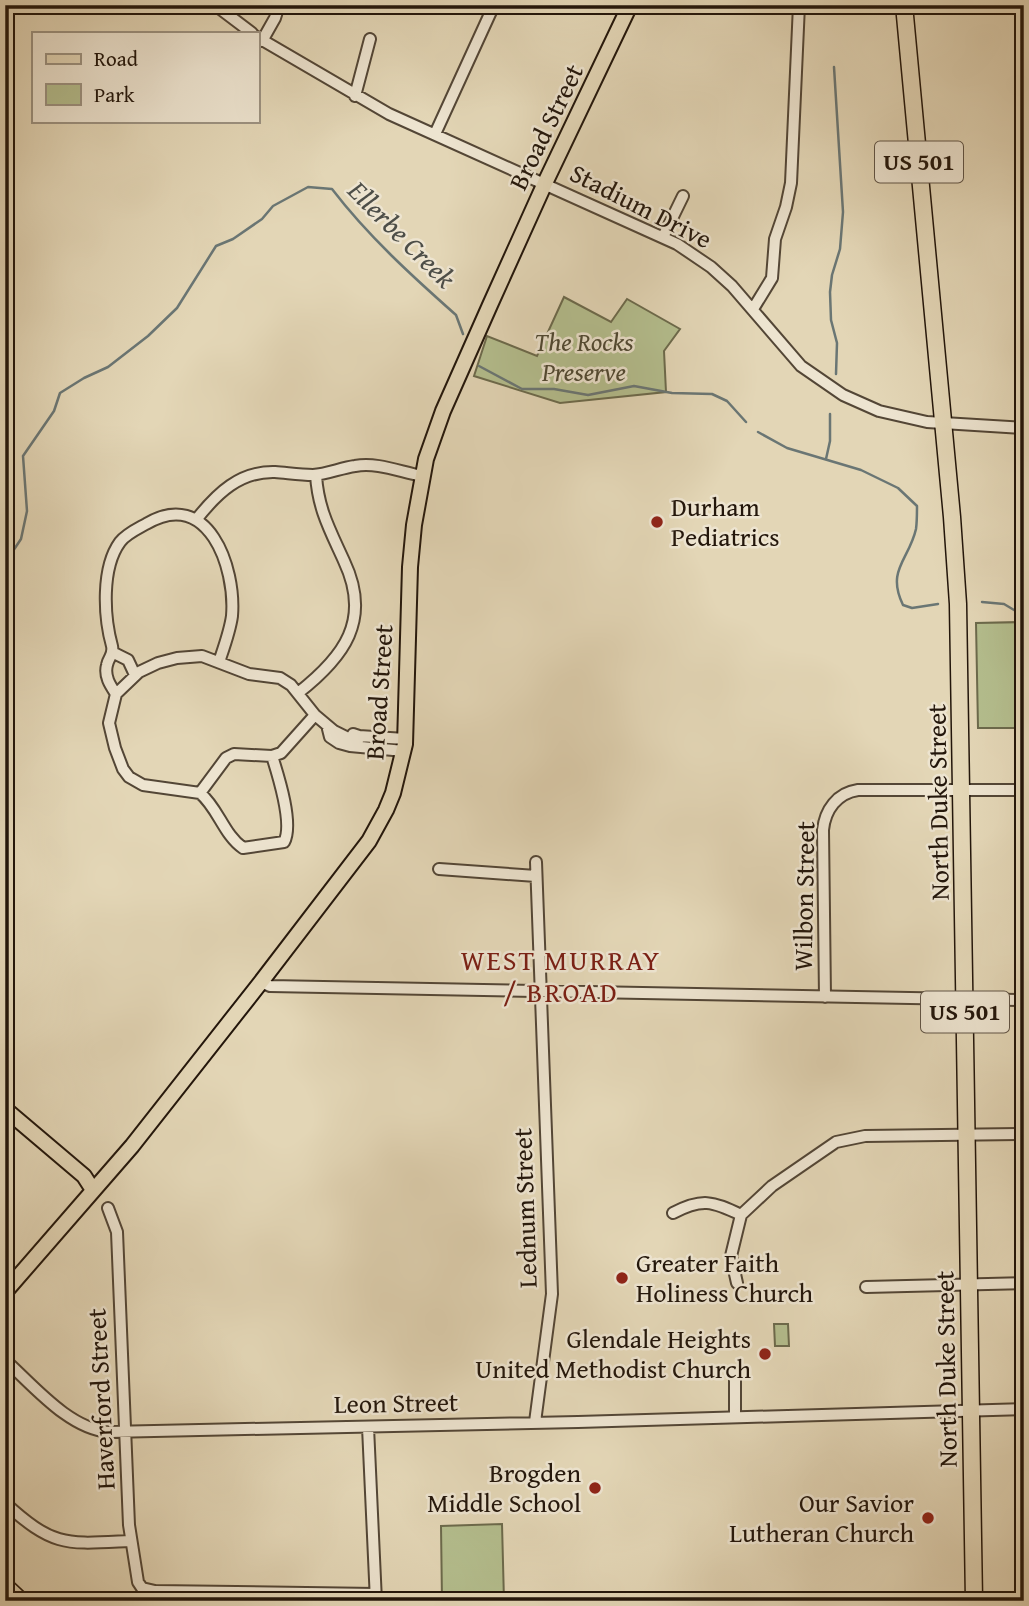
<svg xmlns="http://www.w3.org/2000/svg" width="1029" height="1606" viewBox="0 0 1029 1606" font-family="'Gentium Book Plus',serif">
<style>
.green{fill:#b4be8e;stroke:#6c6a4c;stroke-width:2}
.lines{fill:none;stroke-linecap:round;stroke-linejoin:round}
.stream{stroke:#6a7674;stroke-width:2.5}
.minor-casing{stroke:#534636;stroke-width:14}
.major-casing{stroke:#23160b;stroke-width:18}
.highway-casing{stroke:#23160b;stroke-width:19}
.minor{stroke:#ede4d0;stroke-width:10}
.major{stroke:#e3d6b6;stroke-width:14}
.highway{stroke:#e3d6b6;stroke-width:16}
.poi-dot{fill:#8f2418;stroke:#ede4d0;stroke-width:2.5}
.labels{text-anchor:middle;stroke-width:5;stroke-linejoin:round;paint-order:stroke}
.shield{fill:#ede4d0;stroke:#605446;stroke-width:2}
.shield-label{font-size:24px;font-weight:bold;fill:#23160b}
.street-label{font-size:26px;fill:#23160b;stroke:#ede4d0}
.park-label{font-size:26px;font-style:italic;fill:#4e4832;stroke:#ede4d0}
.poi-label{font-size:26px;fill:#23160b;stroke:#ede4d0;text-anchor:end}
.water-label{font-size:28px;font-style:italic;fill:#4d4e48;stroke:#ede4d0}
.neighbourhood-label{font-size:28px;letter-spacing:2px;fill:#7a1f14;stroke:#ede4d0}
</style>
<rect width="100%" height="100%" fill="#e3d6b6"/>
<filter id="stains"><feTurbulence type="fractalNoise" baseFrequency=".00286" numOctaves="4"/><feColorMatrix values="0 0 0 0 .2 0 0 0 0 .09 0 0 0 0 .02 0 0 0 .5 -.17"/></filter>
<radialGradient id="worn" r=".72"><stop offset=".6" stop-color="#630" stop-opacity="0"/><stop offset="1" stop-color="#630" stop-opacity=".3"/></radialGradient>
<path class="green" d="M 564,297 L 611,322 L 627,299 L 680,329 L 664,351 L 666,392 L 560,403 L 474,376 L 487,336 L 537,356 Z
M 1024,622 L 1024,728 L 978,728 L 976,623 Z
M 774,1324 L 788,1324 L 789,1346 L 775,1346 Z
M 502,1524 L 504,1601 L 442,1601 L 441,1526 Z"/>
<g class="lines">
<path class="stream" d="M 834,67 L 843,212 L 840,249 L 832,275 L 830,292 L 831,320 L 837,343 L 836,374
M 479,366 L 522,389 L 554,389 L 588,395 L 634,386 L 672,393 L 712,394 L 727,401 L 746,422
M 758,432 L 787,448 L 861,470 L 898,488 L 917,506 C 917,513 917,522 916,529 C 909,560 886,570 903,605 L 912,608 L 938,604
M 826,459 L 830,441 L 830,414
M 5,563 L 21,539 L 27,511 L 23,456 L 54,411 L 60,393 L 84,378 L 108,367 L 148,336 L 177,308 L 216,246 L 233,239 L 262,219 L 273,206 L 308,187 L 332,189 C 368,236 412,276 456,315 L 463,334
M 982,602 L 1004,604 L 1024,616"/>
<g class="minor-casing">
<path id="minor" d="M 215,5 L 252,33
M 257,37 L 389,114 L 677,244 L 711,267 L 732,286 L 801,366 L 843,395 L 879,411 L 927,422 L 1024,428
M 262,41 L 275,18 L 279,5
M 355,96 L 370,39
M 435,134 L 494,5
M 663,237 L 683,196
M 753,309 L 772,278 L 775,239 L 786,207 L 791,183 L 799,5
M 196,520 C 217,493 240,471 275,472 C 288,473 300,475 313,475 C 327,474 341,468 355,466 C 378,462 400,472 423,476
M 114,653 L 128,660 L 135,675
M 298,693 C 344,657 372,620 344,561 C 330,530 318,509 316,475
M 116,694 C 110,685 104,676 107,665 C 109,656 114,655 112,646 C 104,617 101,568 120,542 C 126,534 137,529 146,524 C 208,487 236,567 232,616 C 230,631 224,647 219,662
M 315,715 L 281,753 L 272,756 L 234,754 L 226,758 L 200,793 L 143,785 L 129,777 L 123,769 L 115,748 L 109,723 L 116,694 L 139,672 L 158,663 L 177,658 L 202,656 L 249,674 L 280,678 L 291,685 L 315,715 L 334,731 L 350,739 L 359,736 L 357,745
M 328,729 L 330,737 L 339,743 L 350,746 L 404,751
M 353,734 L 359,736 L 405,739
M 200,793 C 218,808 224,835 243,848 L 284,842 C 294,824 278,775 272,756
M 439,869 L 536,876
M 261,982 L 270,986 L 1024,1000
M 825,997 L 823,830 C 825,810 837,793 858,790 L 1024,790
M 108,1208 L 117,1232 L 129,1525 L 138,1582 L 142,1588 L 155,1591 L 376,1594
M 673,1213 C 702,1198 712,1201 741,1215
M 737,1283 L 731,1256 L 741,1215 L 772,1186 L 836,1142 L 865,1136 L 1024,1134
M 866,1287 L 1024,1283
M 5,1360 C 34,1386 69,1429 109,1432 L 578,1422 L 1024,1409
M 735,1372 L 735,1417
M 535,1422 L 552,1294 L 536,862
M 368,1427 L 376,1601
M 5,1503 C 54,1548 67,1544 130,1541"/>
</g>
<g class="major-casing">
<path id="major" d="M 5,1109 L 84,1176 L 93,1190
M 5,1292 L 132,1146 L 261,982 L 369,841 L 386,810 L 393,793 L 405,744 L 410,567 L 414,525 L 426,459 L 443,411 L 490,305 L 545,183 L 630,5"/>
</g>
<g class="highway-casing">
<path id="highway" d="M 904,5 L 952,517 L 958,604 L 974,1601
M 5,1586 L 21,1601"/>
</g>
<use href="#minor" class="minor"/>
<use href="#major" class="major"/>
<use href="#highway" class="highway"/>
</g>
<g class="poi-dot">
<circle cx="657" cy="522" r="7"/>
<circle cx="622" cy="1278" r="7"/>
<circle cx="765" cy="1354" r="7"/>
<circle cx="595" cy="1488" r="7"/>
<circle cx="928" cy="1518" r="7"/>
</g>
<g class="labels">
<g class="shield">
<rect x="875" y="141.5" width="88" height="41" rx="5"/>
<rect x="921" y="991.5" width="88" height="41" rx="5"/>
</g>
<g class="shield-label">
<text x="919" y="170">US 501</text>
<text x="965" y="1020">US 501</text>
</g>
<g class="street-label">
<text transform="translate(546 127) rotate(-64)" y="9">Broad Street</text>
<text transform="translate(641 206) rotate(27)" y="9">Stadium Drive</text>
<text transform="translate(379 692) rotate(-86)" y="9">Broad Street</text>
<text transform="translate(938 802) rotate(-91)" y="9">North Duke Street</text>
<text transform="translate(804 896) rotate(-89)" y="9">Wilbon Street</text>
<text transform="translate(525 1208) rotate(-92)" y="9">Lednum Street</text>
<text transform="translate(946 1369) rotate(-91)" y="9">North Duke Street</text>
<text transform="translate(101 1399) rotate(-93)" y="9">Haverford Street</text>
<text transform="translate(396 1403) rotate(-1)" y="9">Leon Street</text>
</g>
<g class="park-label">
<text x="584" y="351">The Rocks<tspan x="584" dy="30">Preserve</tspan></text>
</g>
<g class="poi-label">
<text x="671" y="516" text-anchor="start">Durham<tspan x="671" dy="30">Pediatrics</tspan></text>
<text x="636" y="1272" text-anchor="start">Greater Faith<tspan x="636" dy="30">Holiness Church</tspan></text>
<text x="751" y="1348">Glendale Heights<tspan x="751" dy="30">United Methodist Church</tspan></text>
<text x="581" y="1482">Brogden<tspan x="581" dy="30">Middle School</tspan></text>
<text x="914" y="1512">Our Savior<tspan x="914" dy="30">Lutheran Church</tspan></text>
</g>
<g class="water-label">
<text transform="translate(402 234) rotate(45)" y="10">Ellerbe Creek</text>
</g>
<g class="neighbourhood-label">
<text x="561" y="970">WEST MURRAY<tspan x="561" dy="32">/ BROAD</tspan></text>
</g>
</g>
<rect width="1029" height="1606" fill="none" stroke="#e3d6b6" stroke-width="28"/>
<rect x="7" y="7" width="1015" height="1592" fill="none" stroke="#23160b" stroke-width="3.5"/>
<rect x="14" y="14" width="1001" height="1578" fill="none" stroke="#23160b" stroke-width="2"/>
<rect x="32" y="32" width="228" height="91" fill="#ede4d0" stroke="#9c9281" stroke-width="2"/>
<rect x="46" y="54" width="35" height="10" fill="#e3d6b6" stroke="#9c9281" stroke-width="2"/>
<text x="94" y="66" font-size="21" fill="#23160b">Road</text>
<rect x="46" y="84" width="35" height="21" fill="#b4be8e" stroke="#9c9281" stroke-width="2"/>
<text x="94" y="102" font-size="21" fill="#23160b">Park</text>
<rect width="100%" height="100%" filter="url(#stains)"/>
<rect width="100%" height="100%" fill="url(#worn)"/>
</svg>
